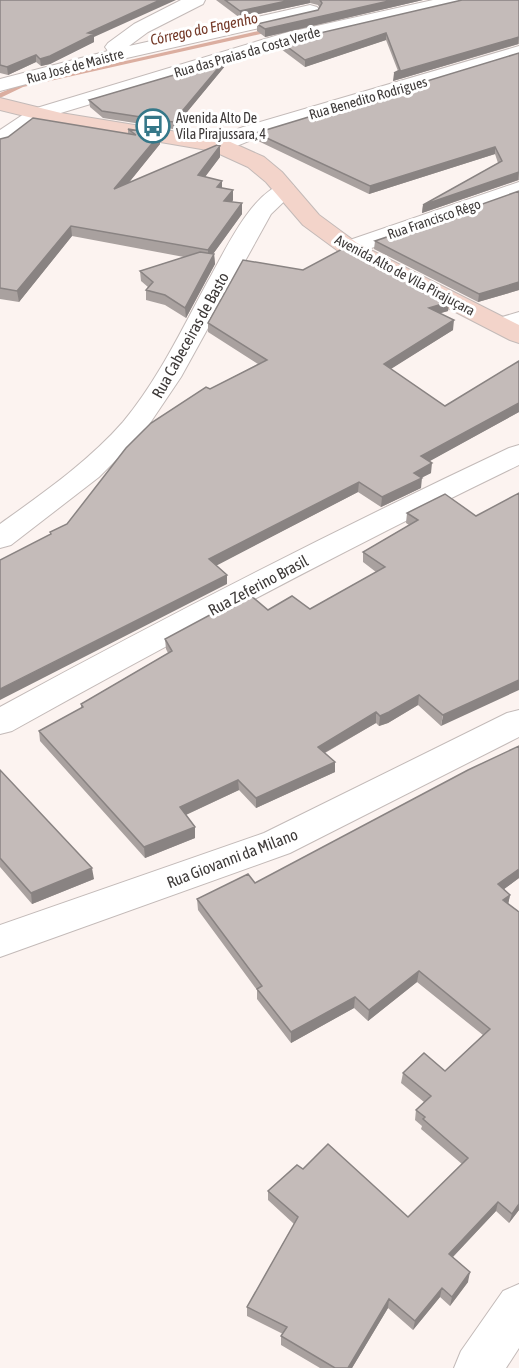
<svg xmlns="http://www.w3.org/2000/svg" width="519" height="1368" viewBox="0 0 519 1368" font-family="'Asap Condensed',sans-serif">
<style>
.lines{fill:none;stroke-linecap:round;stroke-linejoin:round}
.stream{fill:#dbaea0;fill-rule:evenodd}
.minor-casing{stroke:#c3bab8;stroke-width:2}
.secondary-casing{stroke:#c3bab8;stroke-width:2}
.minor{fill:#fff;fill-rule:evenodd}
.secondary{fill:#f3d4ca;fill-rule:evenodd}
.wall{fill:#a9a19f}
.shaded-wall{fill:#898382}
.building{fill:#c4bbb9;stroke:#898382;stroke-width:1.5}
.labels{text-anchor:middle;stroke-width:6;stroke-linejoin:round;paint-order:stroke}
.far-street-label{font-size:14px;fill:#3e3a39;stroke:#fff}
.far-poi-label{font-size:14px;fill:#3e3a39;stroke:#fff;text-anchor:start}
.far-water-label{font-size:15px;font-style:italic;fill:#743a29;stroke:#fff}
.street-label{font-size:16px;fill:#3e3a39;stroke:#fff}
</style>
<rect width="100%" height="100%" fill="#fcf3f0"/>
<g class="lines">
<path class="stream" d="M 272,28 L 275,30 L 274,31 L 23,87 L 0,98 L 0,93 L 19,85 Z"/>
<g class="minor-casing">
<path id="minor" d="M 181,0 L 205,0 L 203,4 L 148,32 L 129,46 L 310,5 L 317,7 L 320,11 L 317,15 L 109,62 L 0,91 L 0,79 L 108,51 L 105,47 L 108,43 L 134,24 Z
M 433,0 L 467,0 L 465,4 L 458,6 L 297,42 L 44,118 L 8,146 L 0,148 L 0,130 L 30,110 L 285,33 Z
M 519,46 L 519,58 L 259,137 C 244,142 226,154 210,150 L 207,145 L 210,140 L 243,127 Z
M 519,182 L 519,197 L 357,253 L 349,255 L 341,253 L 337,248 L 341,243 Z
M 285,183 L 293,185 L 296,190 L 271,214 L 181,377 L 144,432 L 99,477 L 11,545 L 0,548 L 0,524 C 43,493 88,462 123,422 C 158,380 182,329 208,281 C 224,253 251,192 285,183 Z
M 519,312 L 519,328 L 501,333 L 492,330 L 488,325 L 492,320 Z
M 519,445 L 519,465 C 347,548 179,638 12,731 L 0,734 L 0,707 C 167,616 337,529 509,448 Z
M 519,710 L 519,737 L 290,853 L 0,957 L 0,925 L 264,833 L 507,713 Z
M 519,1284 L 519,1348 L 506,1368 L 454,1368 L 461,1351 L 503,1291 Z"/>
</g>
<g class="secondary-casing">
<path id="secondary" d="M 0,98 L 61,113 L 226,140 L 264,157 L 282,172 L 319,215 L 357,243 L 519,325 L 519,343 L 510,340 L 341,253 L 303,225 L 266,182 L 248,167 L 213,151 L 61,125 L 0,110 Z"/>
</g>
<use href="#minor" class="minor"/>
<use href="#secondary" class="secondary"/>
</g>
<path class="wall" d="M 0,0 L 94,37 L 94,42 L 50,64 L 41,66 L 36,62 L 8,75 L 0,73 Z
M 216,0 L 423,0 L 265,37 L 257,31 L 257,24 L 318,10 L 319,7 L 318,5 L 310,3 L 240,18 Z
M 519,0 L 519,44 L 393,81 L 398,71 L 386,40 L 305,67 L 281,49 L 281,42 Z
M 519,53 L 519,180 L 422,213 L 423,205 L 498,163 L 495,154 L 369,194 L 256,140 L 256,133 Z
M 225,60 L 225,66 L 173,129 L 103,118 L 90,107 L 89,100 Z
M 128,129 L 160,134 L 160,144 L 128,183 L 220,146 L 220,157 L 205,177 L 222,188 L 233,200 L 232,202 L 242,214 L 213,254 L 214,254 L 215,264 L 186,318 L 165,305 L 146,300 L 146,290 L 148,287 L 141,281 L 140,271 L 184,257 L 72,236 L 19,302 L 0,299 L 0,139 L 128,134 Z
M 519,191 L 519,290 L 478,302 L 374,249 L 375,241 L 440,224 Z
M 449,302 L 448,311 L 440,313 L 453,330 L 390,369 L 445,406 L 519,361 L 519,412 L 429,461 L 431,473 L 421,478 L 421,488 L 381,507 L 358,492 L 216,565 L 227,575 L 227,584 L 50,534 L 50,532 L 67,524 L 210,389 L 258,364 L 208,332 L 208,323 Z
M 407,513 L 476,516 L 441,726 L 418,705 L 388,723 L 379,726 L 376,723 L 325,753 L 335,772 L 256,808 L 239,790 L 186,815 L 195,827 L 195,838 L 145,858 L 40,741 L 39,731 L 81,708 L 81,704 L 168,653 L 166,649 L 165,639 L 268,610 L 310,609 L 376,572 L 363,562 L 363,552 L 409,525 L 406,523 Z
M 519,746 L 519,878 L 504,889 L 510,895 L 508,904 L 519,912 L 519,1210 L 509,1223 L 496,1211 L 453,1257 L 468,1282 L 450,1306 L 440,1297 L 413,1330 L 388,1308 L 352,1368 L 320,1368 L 281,1345 L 281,1336 L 283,1334 L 247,1316 L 247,1307 L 294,1224 L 268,1200 L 268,1191 L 303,1169 L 408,1217 L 462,1164 L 421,1129 L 422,1126 L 415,1120 L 416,1110 L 424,1102 L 401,1083 L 403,1073 L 445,1071 L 483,1035 L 417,982 L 368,1021 L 354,1008 L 291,1043 L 257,999 L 257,990 L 198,910 L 197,899 L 255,883 Z
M 0,770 L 94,879 L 32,904 L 0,867 Z"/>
<path class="shaded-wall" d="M 160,0 L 176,0 L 94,37 L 94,42 L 50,64 L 41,66 L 40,59 L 88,33 Z
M 291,0 L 310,0 L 310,3 L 240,18 L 240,11 Z
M 393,0 L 423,0 L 265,37 L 265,29 Z
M 386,33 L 386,40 L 305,67 L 305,60 Z
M 519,37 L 518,44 L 393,81 L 394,73 Z
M 36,55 L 36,62 L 8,75 L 7,67 Z
M 225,60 L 225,66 L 173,129 L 173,122 Z
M 160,134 L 160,144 L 115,200 L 114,189 Z
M 220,146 L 220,157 L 198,186 L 198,175 Z
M 495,147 L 495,154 L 369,194 L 370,186 Z
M 519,172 L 518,180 L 422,213 L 423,205 Z
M 222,181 L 222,191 L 217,187 Z
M 233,190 L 233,200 L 225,212 L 224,201 Z
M 242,203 L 242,214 L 208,261 L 208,250 Z
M 71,226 L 72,236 L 19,302 L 17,291 Z
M 214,254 L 215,264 L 186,318 L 185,308 Z
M 519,282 L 519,290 L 478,302 L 479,294 Z
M 449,302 L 448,311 L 428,317 L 429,308 Z
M 454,320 L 453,330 L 383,374 L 384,364 Z
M 519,403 L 519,412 L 421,466 L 421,456 Z
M 432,463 L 431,473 L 413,482 L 414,473 Z
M 422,478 L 421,488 L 381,507 L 382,497 Z
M 359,482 L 358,492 L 210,569 L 209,559 Z
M 227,575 L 227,584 L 0,700 L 0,689 Z
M 519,680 L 519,690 L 441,726 L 443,715 Z
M 419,695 L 418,705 L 388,723 L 379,726 L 380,716 Z
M 376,712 L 376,723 L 317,757 L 318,747 Z
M 335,762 L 335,772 L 256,808 L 256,798 Z
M 238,780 L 239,790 L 181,817 L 180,807 Z
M 195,827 L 195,838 L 145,858 L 144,847 Z
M 92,868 L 94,879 L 32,904 L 31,893 Z
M 519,869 L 519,878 L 496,895 L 498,884 Z
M 510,895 L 508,905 L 503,900 Z
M 419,971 L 417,982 L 368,1021 L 369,1010 Z
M 355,997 L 354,1008 L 291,1043 L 291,1032 Z
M 498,1202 L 496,1211 L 447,1263 L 449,1254 Z
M 519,1204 L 519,1210 L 509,1223 L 512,1214 Z
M 470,1272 L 468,1282 L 450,1306 L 452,1297 Z
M 442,1288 L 440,1297 L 413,1330 L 415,1321 Z
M 389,1299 L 388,1308 L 352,1368 L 348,1368 Z"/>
<path class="building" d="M 0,0 L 160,0 L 88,33 L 94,34 L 50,56 L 40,59 L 36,55 L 7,67 L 0,65 Z
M 225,0 L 291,0 L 240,11 Z
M 320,0 L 393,0 L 265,29 L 257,24 L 318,10 L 322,3 Z
M 462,0 L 519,0 L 519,37 L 394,73 L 400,70 L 386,33 L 305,60 L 281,42 Z
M 519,53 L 519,172 L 423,205 L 502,161 L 495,147 L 370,186 L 256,133 Z
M 225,60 L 173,122 L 102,111 L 89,100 Z
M 33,118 L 136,135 L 128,129 L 160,134 L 114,189 L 217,145 L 220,146 L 198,175 L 222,181 L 217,187 L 233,190 L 224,201 L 242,203 L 208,250 L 71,226 L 17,291 L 0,288 L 0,139 L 8,137 Z
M 519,191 L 519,282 L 479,294 L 375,241 L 431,222 L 440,224 L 440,219 Z
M 344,248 L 449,302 L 429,308 L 454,320 L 384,364 L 445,406 L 519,361 L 519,403 L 421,456 L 432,463 L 414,473 L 422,478 L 382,497 L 359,482 L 209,559 L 227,575 L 0,689 L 0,560 L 51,534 L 50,532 L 67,524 L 126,448 L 151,423 L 206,387 L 210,389 L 267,360 L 208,323 L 243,260 L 303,270 Z
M 200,252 L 214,254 L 185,308 L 165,295 L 146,290 L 153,282 L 140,271 Z
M 519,493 L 519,680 L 443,715 L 419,695 L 389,712 L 380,716 L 376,712 L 318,747 L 335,762 L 256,798 L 238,780 L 180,807 L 195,827 L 144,847 L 39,731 L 83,707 L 81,704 L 172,651 L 165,639 L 249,594 L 268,610 L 292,596 L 310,609 L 385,567 L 363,552 L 418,520 L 407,513 L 445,494 L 476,516 Z
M 519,746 L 519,869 L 498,884 L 510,895 L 503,900 L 519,912 L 519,1204 L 512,1214 L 498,1202 L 449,1254 L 470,1272 L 452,1297 L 442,1288 L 415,1321 L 389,1299 L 348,1368 L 335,1368 L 281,1336 L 287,1327 L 247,1307 L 298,1217 L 268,1191 L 297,1165 L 303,1169 L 328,1144 L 408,1217 L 468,1158 L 423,1119 L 425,1117 L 416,1110 L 431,1096 L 403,1073 L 424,1053 L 445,1071 L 490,1029 L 419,971 L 369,1010 L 355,997 L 291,1032 L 257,989 L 262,986 L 197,899 L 248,874 L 255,883 L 468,770 Z
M 0,770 L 92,868 L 31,893 L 0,858 Z"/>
<defs>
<g id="bus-ring" transform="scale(1.725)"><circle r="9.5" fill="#fff" stroke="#357889" stroke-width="1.5"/><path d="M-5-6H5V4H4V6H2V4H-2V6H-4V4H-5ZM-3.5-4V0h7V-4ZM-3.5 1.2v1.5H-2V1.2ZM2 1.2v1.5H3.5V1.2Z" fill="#357889"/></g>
</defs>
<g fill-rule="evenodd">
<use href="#bus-ring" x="153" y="126"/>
</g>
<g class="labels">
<g class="far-street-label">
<text transform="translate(247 52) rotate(-16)" y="5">Rua das Praias da Costa Verde</text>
<text transform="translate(75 66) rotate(-15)" y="5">Rua José de Maistre</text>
<text transform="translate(368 98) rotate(-16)" y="5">Rua Benedito Rodrigues</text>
<text transform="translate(434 219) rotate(-19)" y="5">Rua Francisco Rêgo</text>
<text transform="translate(405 275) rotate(28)" y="5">Avenida Alto de Vila Pirajuçara</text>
</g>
<g class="far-poi-label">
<text x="176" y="123">Avenida Alto De<tspan x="176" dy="16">Vila Pirajussara, 4</tspan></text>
</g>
<g class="far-water-label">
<text transform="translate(204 29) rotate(-12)" y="5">Córrego do Engenho</text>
</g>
<g class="street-label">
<text transform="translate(190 335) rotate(-61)" y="6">Rua Cabeceiras de Basto</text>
<text transform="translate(258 585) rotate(-28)" y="6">Rua Zeferino Brasil</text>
<text transform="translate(232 858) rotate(-21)" y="6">Rua Giovanni da Milano</text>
</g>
</g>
</svg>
